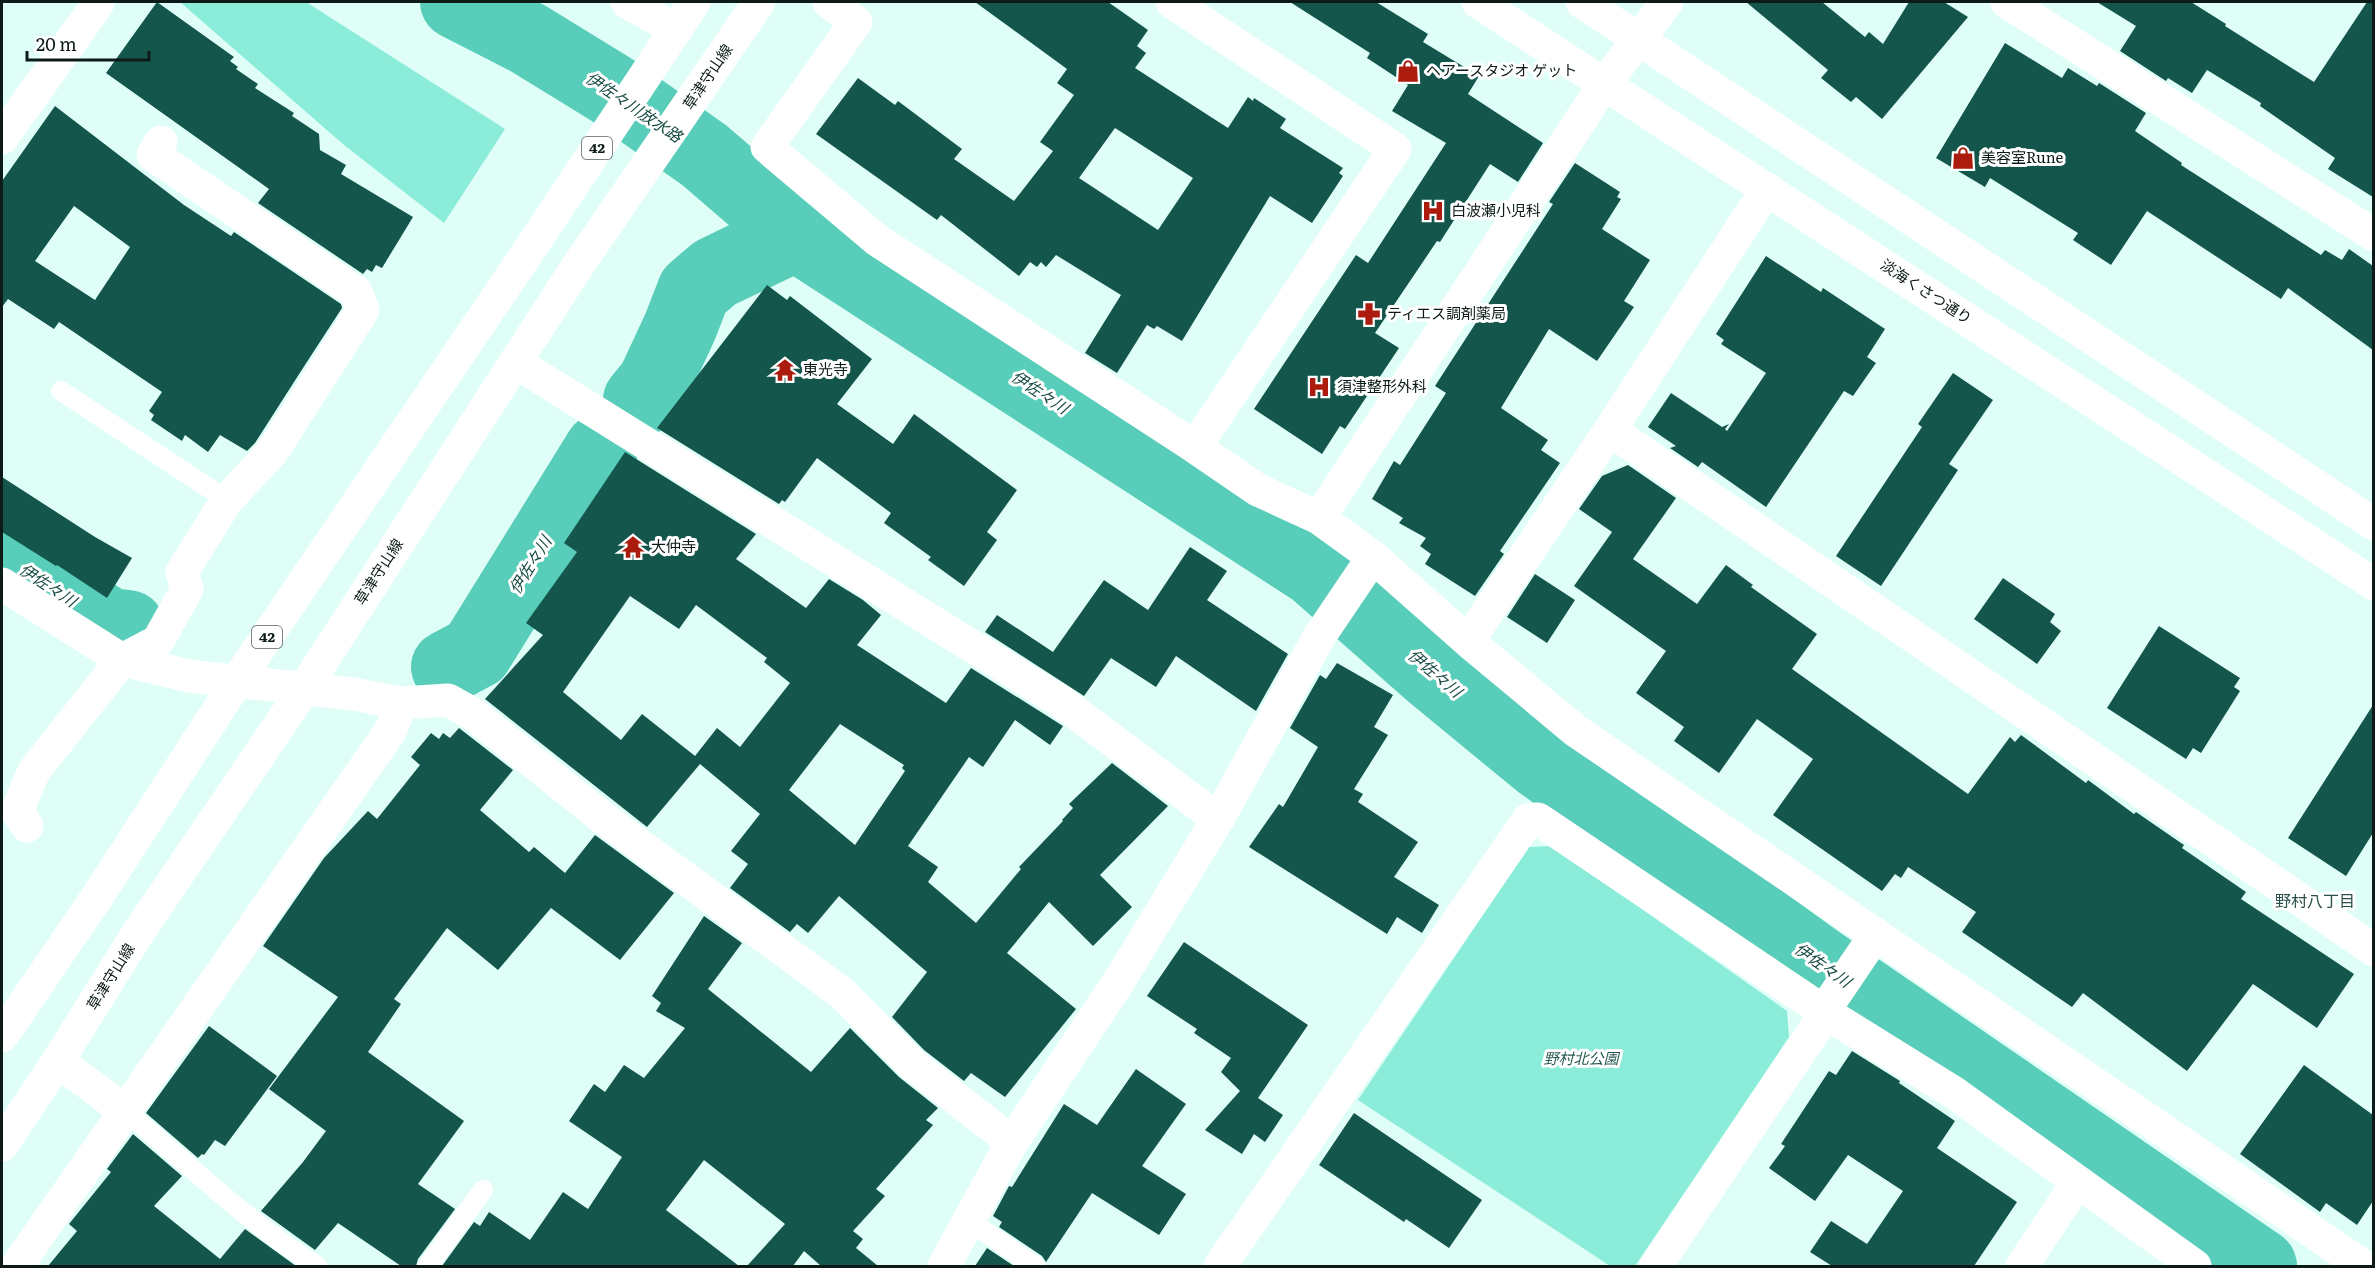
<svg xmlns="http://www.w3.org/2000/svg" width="2375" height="1268" viewBox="0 0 2375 1268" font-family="Literata,'Noto Sans JP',serif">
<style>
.green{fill:#8becda}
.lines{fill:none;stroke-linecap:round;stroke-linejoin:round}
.river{stroke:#58cdb9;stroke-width:74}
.building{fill:#14564c;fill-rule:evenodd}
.lane{stroke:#fff;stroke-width:20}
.street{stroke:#fff;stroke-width:33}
.secondary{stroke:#fff;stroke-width:33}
.primary{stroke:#fff;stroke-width:33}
.labels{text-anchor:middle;stroke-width:6;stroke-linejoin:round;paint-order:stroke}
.shield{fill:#fff;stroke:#555f5d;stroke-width:1.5}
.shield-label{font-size:14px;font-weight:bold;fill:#0c1b18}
.poi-label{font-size:15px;fill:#0c1b18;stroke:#fff;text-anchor:start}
.street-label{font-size:15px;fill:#0c1b18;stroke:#fff}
.park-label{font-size:15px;font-style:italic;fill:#295b52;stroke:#fff}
.water-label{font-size:16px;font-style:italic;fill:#184c43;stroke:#fff}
.neighbourhood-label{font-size:16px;fill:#2c4f49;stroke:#fff}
</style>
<rect width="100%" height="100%" fill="#defef7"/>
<path class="green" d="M 180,2 L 306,2 L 505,129 L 444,223 L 344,145 Z
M 1552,846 L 1787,1011 L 1789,1037 L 1635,1266 L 1610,1266 L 1358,1100 L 1529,847 Z"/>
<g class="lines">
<path class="river" d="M 457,2 L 529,39 L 612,90 L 704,155 L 796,234 L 1315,570 L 1433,674 L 1540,762 L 1819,963 L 2260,1266
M 640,400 L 654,383 L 680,327 L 694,291 L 715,273 L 796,234
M 2,554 L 109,625 L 128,627
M 448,667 L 476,652 L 601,450"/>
</g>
<path class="building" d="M 157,2 L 234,57 L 230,61 L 238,67 L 236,69 L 258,84 L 255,88 L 294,113 L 292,116 L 319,134 L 320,150 L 346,165 L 341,174 L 413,217 L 382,268 L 376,265 L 372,272 L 367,269 L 363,274 L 258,203 L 269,189 L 106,73 Z
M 975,2 L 1108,2 L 1148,30 L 1137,46 L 1146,53 L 1135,68 L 1228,128 L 1248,97 L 1253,101 L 1254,98 L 1286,119 L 1280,128 L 1343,168 L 1339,173 L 1343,176 L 1312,223 L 1270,196 L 1182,341 L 1157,326 L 1154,329 L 1147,325 L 1117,373 L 1085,353 L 1121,295 L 1056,255 L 1046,267 L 1041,262 L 1037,267 L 1030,262 L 1019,276 L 941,215 L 937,220 L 816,134 L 858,78 L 895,105 L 898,101 L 962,149 L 954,159 L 1014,201 L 1053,151 L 1040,142 L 1074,95 L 1057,83 L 1067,69 ZM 1115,128 L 1193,178 L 1158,230 L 1079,178 Z
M 1290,2 L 1376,2 L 1428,34 L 1423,42 L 1479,76 L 1468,94 L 1543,143 L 1518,182 L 1490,164 L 1440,242 L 1437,241 L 1375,333 L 1399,348 L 1345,429 L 1340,426 L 1322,454 L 1254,409 L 1356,255 L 1368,263 L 1446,143 L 1392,111 L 1408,85 L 1367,58 L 1370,53 Z
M 1746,2 L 1822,2 L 1865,37 L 1869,32 L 1883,44 L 1909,2 L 1944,2 L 1968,17 L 1882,119 L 1856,97 L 1851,102 L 1821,78 L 1828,70 Z
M 2097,2 L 2191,2 L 2226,24 L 2225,26 L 2314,82 L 2367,2 L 2373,2 L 2373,197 L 2328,169 L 2335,158 L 2260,106 L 2261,103 L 2207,70 L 2192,93 L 2168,78 L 2166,81 L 2120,51 L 2136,26 Z
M 2005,43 L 2062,78 L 2068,68 L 2097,86 L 2099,83 L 2146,113 L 2135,131 L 2182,163 L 2181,165 L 2321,255 L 2325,250 L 2342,260 L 2349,249 L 2373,266 L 2373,350 L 2288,288 L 2281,299 L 2147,211 L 2111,265 L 2073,240 L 2078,233 L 1990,178 L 1985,187 L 1936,158 Z
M 55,106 L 184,205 L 231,236 L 234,232 L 341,304 L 342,308 L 303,368 L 255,443 L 247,451 L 220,435 L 208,452 L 185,435 L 182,441 L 151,420 L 154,415 L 149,411 L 162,392 L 59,322 L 54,329 L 8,299 L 2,307 L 2,181 ZM 74,206 L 130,247 L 95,300 L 35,261 Z
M 1575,163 L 1620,192 L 1617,197 L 1621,199 L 1602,229 L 1650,260 L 1624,301 L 1634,307 L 1597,361 L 1549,329 L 1501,408 L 1548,440 L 1541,450 L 1560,463 L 1500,551 L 1504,554 L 1475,596 L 1425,564 L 1431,554 L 1420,546 L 1426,538 L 1399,523 L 1403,518 L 1372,499 L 1394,461 L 1400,465 L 1446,393 L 1435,386 L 1553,204 L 1549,202 Z
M 1766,256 L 1821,292 L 1823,288 L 1885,329 L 1867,357 L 1876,363 L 1853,396 L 1844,391 L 1766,507 L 1702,462 L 1698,467 L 1670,448 L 1676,446 L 1648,427 L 1671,393 L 1722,427 L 1729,424 L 1725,429 L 1727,431 L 1766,373 L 1721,344 L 1724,340 L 1716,334 Z
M 767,285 L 787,300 L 790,296 L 872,359 L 837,404 L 893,444 L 914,414 L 1017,490 L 987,532 L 997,540 L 964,586 L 928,560 L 931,557 L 884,523 L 891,513 L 817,458 L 785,502 L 782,500 L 779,504 L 657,428 Z
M 1953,373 L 1993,400 L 1949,464 L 1958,470 L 1881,586 L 1836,556 L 1922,427 L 1918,424 Z
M 625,452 L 756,534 L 736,559 L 806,608 L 829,579 L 863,600 L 881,615 L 857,645 L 946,703 L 971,668 L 1063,726 L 1050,745 L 1015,720 L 983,767 L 969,757 L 908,846 L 938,867 L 928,882 L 976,923 L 1021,869 L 1019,867 L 1063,821 L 1062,820 L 1073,808 L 1069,804 L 1112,763 L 1168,806 L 1100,875 L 1132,907 L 1093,946 L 1049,902 L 1007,953 L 1076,1009 L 1005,1097 L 971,1073 L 964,1081 L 924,1050 L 892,1017 L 927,972 L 839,896 L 808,933 L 797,924 L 790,932 L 730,888 L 748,864 L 731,851 L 760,814 L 700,764 L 647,827 L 485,699 L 543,635 L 526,623 L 577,552 L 564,543 ZM 630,596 L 679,629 L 696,605 L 767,658 L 764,662 L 790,683 L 740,747 L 717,728 L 695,756 L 642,714 L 621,740 L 563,692 ZM 840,724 L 904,765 L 902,768 L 905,771 L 855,845 L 789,790 Z
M 1628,465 L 1676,498 L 1633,559 L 1697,604 L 1726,565 L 1753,585 L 1751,587 L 1817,634 L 1792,669 L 1968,794 L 2010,737 L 2015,742 L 2021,735 L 2086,783 L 2088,780 L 2134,814 L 2136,812 L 2184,845 L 2182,848 L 2246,892 L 2241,899 L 2354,974 L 2317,1028 L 2253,984 L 2187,1071 L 2083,993 L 2072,1007 L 1962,932 L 1976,912 L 1908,867 L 1901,878 L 1895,874 L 1882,891 L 1773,815 L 1813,759 L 1757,719 L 1719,773 L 1674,741 L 1684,727 L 1636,693 L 1666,651 L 1574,586 L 1612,532 L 1579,509 L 1602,476 Z
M 2,477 L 95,537 L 132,558 L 107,598 L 57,565 L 56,566 L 2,532 Z
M 1190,547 L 1227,571 L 1207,600 L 1288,654 L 1256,711 L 1176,656 L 1156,687 L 1111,658 L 1084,696 L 985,632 L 997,615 L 1053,652 L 1104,580 L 1148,610 Z
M 1535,574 L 1575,600 L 1547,643 L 1507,617 Z
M 2003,578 L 2055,614 L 2050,622 L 2061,631 L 2037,664 L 1974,619 Z
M 2159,626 L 2240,678 L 2234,687 L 2240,691 L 2201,753 L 2193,748 L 2186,759 L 2107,708 Z
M 1337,663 L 1393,695 L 1374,727 L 1388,735 L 1354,789 L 1363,794 L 1358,802 L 1418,842 L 1394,877 L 1439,905 L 1422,933 L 1397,917 L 1387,934 L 1249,847 L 1279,804 L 1283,807 L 1318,747 L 1290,728 L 1320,675 L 1326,679 Z
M 2373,705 L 2373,833 L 2346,876 L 2288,838 Z
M 459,728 L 513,770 L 480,810 L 529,852 L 534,847 L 565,873 L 595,835 L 674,893 L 620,960 L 551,908 L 498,970 L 447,928 L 394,999 L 401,1004 L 368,1052 L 464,1121 L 418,1184 L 455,1209 L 418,1259 L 416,1266 L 401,1266 L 338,1223 L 315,1250 L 261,1211 L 303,1162 L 326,1131 L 269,1089 L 338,997 L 263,946 L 324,858 L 368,811 L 377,819 L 420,765 L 411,757 L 431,733 L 439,739 L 443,733 L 450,738 Z
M 704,916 L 742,943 L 708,989 L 811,1072 L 850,1028 L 899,1077 L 938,1108 L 926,1120 L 933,1125 L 876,1189 L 885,1196 L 853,1231 L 863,1239 L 856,1248 L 878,1266 L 821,1266 L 804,1251 L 793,1266 L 747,1266 L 785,1224 L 704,1160 L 666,1210 L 739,1266 L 442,1266 L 474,1222 L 480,1226 L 489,1212 L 530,1240 L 563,1192 L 588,1209 L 622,1157 L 569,1121 L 594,1084 L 605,1092 L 624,1065 L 644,1078 L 685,1028 L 656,1011 L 661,1003 L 652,996 Z
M 1184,942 L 1308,1025 L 1258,1098 L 1283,1115 L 1265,1142 L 1254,1134 L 1242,1154 L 1205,1130 L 1240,1091 L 1221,1072 L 1231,1058 L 1194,1033 L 1197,1029 L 1147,996 Z
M 209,1026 L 277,1076 L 225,1146 L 215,1140 L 204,1155 L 202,1154 L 198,1158 L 146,1113 Z
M 1852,1051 L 1900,1081 L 1899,1083 L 1955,1121 L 1937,1148 L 2017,1202 L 1974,1266 L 1832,1266 L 1810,1252 L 1831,1221 L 1867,1244 L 1903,1191 L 1848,1155 L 1815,1201 L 1769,1168 L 1785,1146 L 1781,1144 L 1829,1071 L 1836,1075 Z
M 2304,1065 L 2373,1115 L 2373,1201 L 2357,1225 L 2326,1203 L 2320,1212 L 2240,1154 Z
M 1136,1069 L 1186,1104 L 1142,1166 L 1186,1194 L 1159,1235 L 1092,1193 L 1046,1262 L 1042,1256 L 999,1227 L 1002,1222 L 993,1216 L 1009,1186 L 1012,1187 L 1064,1104 L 1097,1125 Z
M 1354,1113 L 1482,1200 L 1449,1248 L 1406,1219 L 1404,1222 L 1319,1165 Z
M 133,1134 L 182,1176 L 154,1206 L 220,1259 L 245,1229 L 296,1266 L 48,1266 L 77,1231 L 69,1224 L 111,1172 L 107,1169 Z
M 987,1248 L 1014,1266 L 975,1266 Z"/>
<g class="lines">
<path class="lane" d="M 61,391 L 227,500
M 125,1111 C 189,1164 248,1223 317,1266
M 969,1221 L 1035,1266
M 428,1266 L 483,1190"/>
<path class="street" d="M 627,2 L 676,30
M 829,2 L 856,22 L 767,147 L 877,240 L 1195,447
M 1172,2 L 1395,149 L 1195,447 L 1258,490 L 1319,518 L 1373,557 L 1468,641 L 1576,731 L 2363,1266
M 2007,2 L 2374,235
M 2,138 L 97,5 L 98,2
M 515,362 L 1060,701 L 1218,819
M 1610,430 L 2374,950
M 1319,518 L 1605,83 L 1667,2
M 2,584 L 122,660 L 189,676 L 353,694 L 401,703 L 448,700 L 473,714 L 603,818 L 843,994 L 912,1064 L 1012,1142
M 1468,641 L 1610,430 L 1767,189
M 27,826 L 17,811 L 34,771 L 122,660 L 158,641 L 187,589 L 182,572 L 227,500 L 272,452 L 363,310 L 356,292 L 153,155 L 161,142
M 58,1061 L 125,1111
M 17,1266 L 391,730 L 401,703
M 944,1266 L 1012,1142 L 1119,981 L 1218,819 L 1319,637 L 1373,557
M 1220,1266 L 1528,820 L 1538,819 L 1826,1013 L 1953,1092 L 2195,1266
M 1656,1266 L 1826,1013 L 1832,999 L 1876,934
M 2022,1266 L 2077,1183"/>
<path class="secondary" d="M 1478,2 L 2374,584
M 1582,2 L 2374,524"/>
<path class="primary" d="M 2,1036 L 95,900 L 237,681 L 536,240 L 694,2
M 2,1145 L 58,1061 L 138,933 L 304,689 L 579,264 L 759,2"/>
</g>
<defs>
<g id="shop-bare" transform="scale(1.8)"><path d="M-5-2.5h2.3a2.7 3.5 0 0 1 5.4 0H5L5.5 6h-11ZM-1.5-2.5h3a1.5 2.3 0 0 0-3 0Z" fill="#ac1c0e" stroke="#fff" stroke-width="2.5" paint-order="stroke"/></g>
<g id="hospital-bare" transform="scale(1.8)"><path d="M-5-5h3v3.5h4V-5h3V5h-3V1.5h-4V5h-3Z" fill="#ac1c0e" stroke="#fff" stroke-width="2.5" paint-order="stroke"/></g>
<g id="pharmacy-bare" transform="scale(1.8)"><path d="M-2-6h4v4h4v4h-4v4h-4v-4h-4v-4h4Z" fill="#ac1c0e" stroke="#fff" stroke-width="2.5" paint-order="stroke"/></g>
<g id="temple-bare" transform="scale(1.8)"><path d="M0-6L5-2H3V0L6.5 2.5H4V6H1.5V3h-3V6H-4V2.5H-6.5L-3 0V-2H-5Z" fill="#ac1c0e" stroke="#fff" stroke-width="2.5" paint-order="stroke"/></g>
</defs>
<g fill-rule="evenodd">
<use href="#shop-bare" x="1408" y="71"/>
<use href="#shop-bare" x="1963" y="158"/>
<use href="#hospital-bare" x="1433" y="211"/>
<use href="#pharmacy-bare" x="1369" y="314"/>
<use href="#temple-bare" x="785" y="370"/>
<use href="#hospital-bare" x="1319" y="387"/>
<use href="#temple-bare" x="633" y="547"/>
</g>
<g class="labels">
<g class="shield">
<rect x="582" y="137" width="30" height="22" rx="4.5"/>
<rect x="252" y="626" width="30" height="22" rx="4.5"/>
</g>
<g class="shield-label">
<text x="597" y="153">42</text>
<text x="267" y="642">42</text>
</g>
<g class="poi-label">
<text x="1426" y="76">ヘアースタジオ ゲット</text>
<text x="1981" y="163">美容室Rune</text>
<text x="1451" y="216">白波瀬小児科</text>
<text x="1387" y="319">ティエス調剤薬局</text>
<text x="803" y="375">東光寺</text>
<text x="1337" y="392">須津整形外科</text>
<text x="651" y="552">大仲寺</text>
</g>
<g class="street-label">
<text transform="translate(708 77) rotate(-56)" y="5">草津守山線</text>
<text transform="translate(1926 292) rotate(33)" y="5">淡海くさつ通り</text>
<text transform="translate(379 572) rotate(-57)" y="5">草津守山線</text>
<text transform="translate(111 977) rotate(-58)" y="5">草津守山線</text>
</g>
<g class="park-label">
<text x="1581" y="1064">野村北公園</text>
</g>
<g class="water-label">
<text transform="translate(634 107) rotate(34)" y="6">伊佐々川放水路</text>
<text transform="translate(1040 392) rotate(33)" y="6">伊佐々川</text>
<text transform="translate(530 565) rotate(-58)" y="6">伊佐々川</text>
<text transform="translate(48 585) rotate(33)" y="6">伊佐々川</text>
<text transform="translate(1435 673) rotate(40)" y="6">伊佐々川</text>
<text transform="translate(1823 965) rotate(35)" y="6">伊佐々川</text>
</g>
<g class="neighbourhood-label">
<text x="2315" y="907">野村八丁目</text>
</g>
</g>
<rect width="2375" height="1268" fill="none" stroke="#0c1b18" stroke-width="6"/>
<path d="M27 51v9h122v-9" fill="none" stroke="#0c1b18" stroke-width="3"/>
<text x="36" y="51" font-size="18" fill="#0c1b18" stroke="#ffffff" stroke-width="4.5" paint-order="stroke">20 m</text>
</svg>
